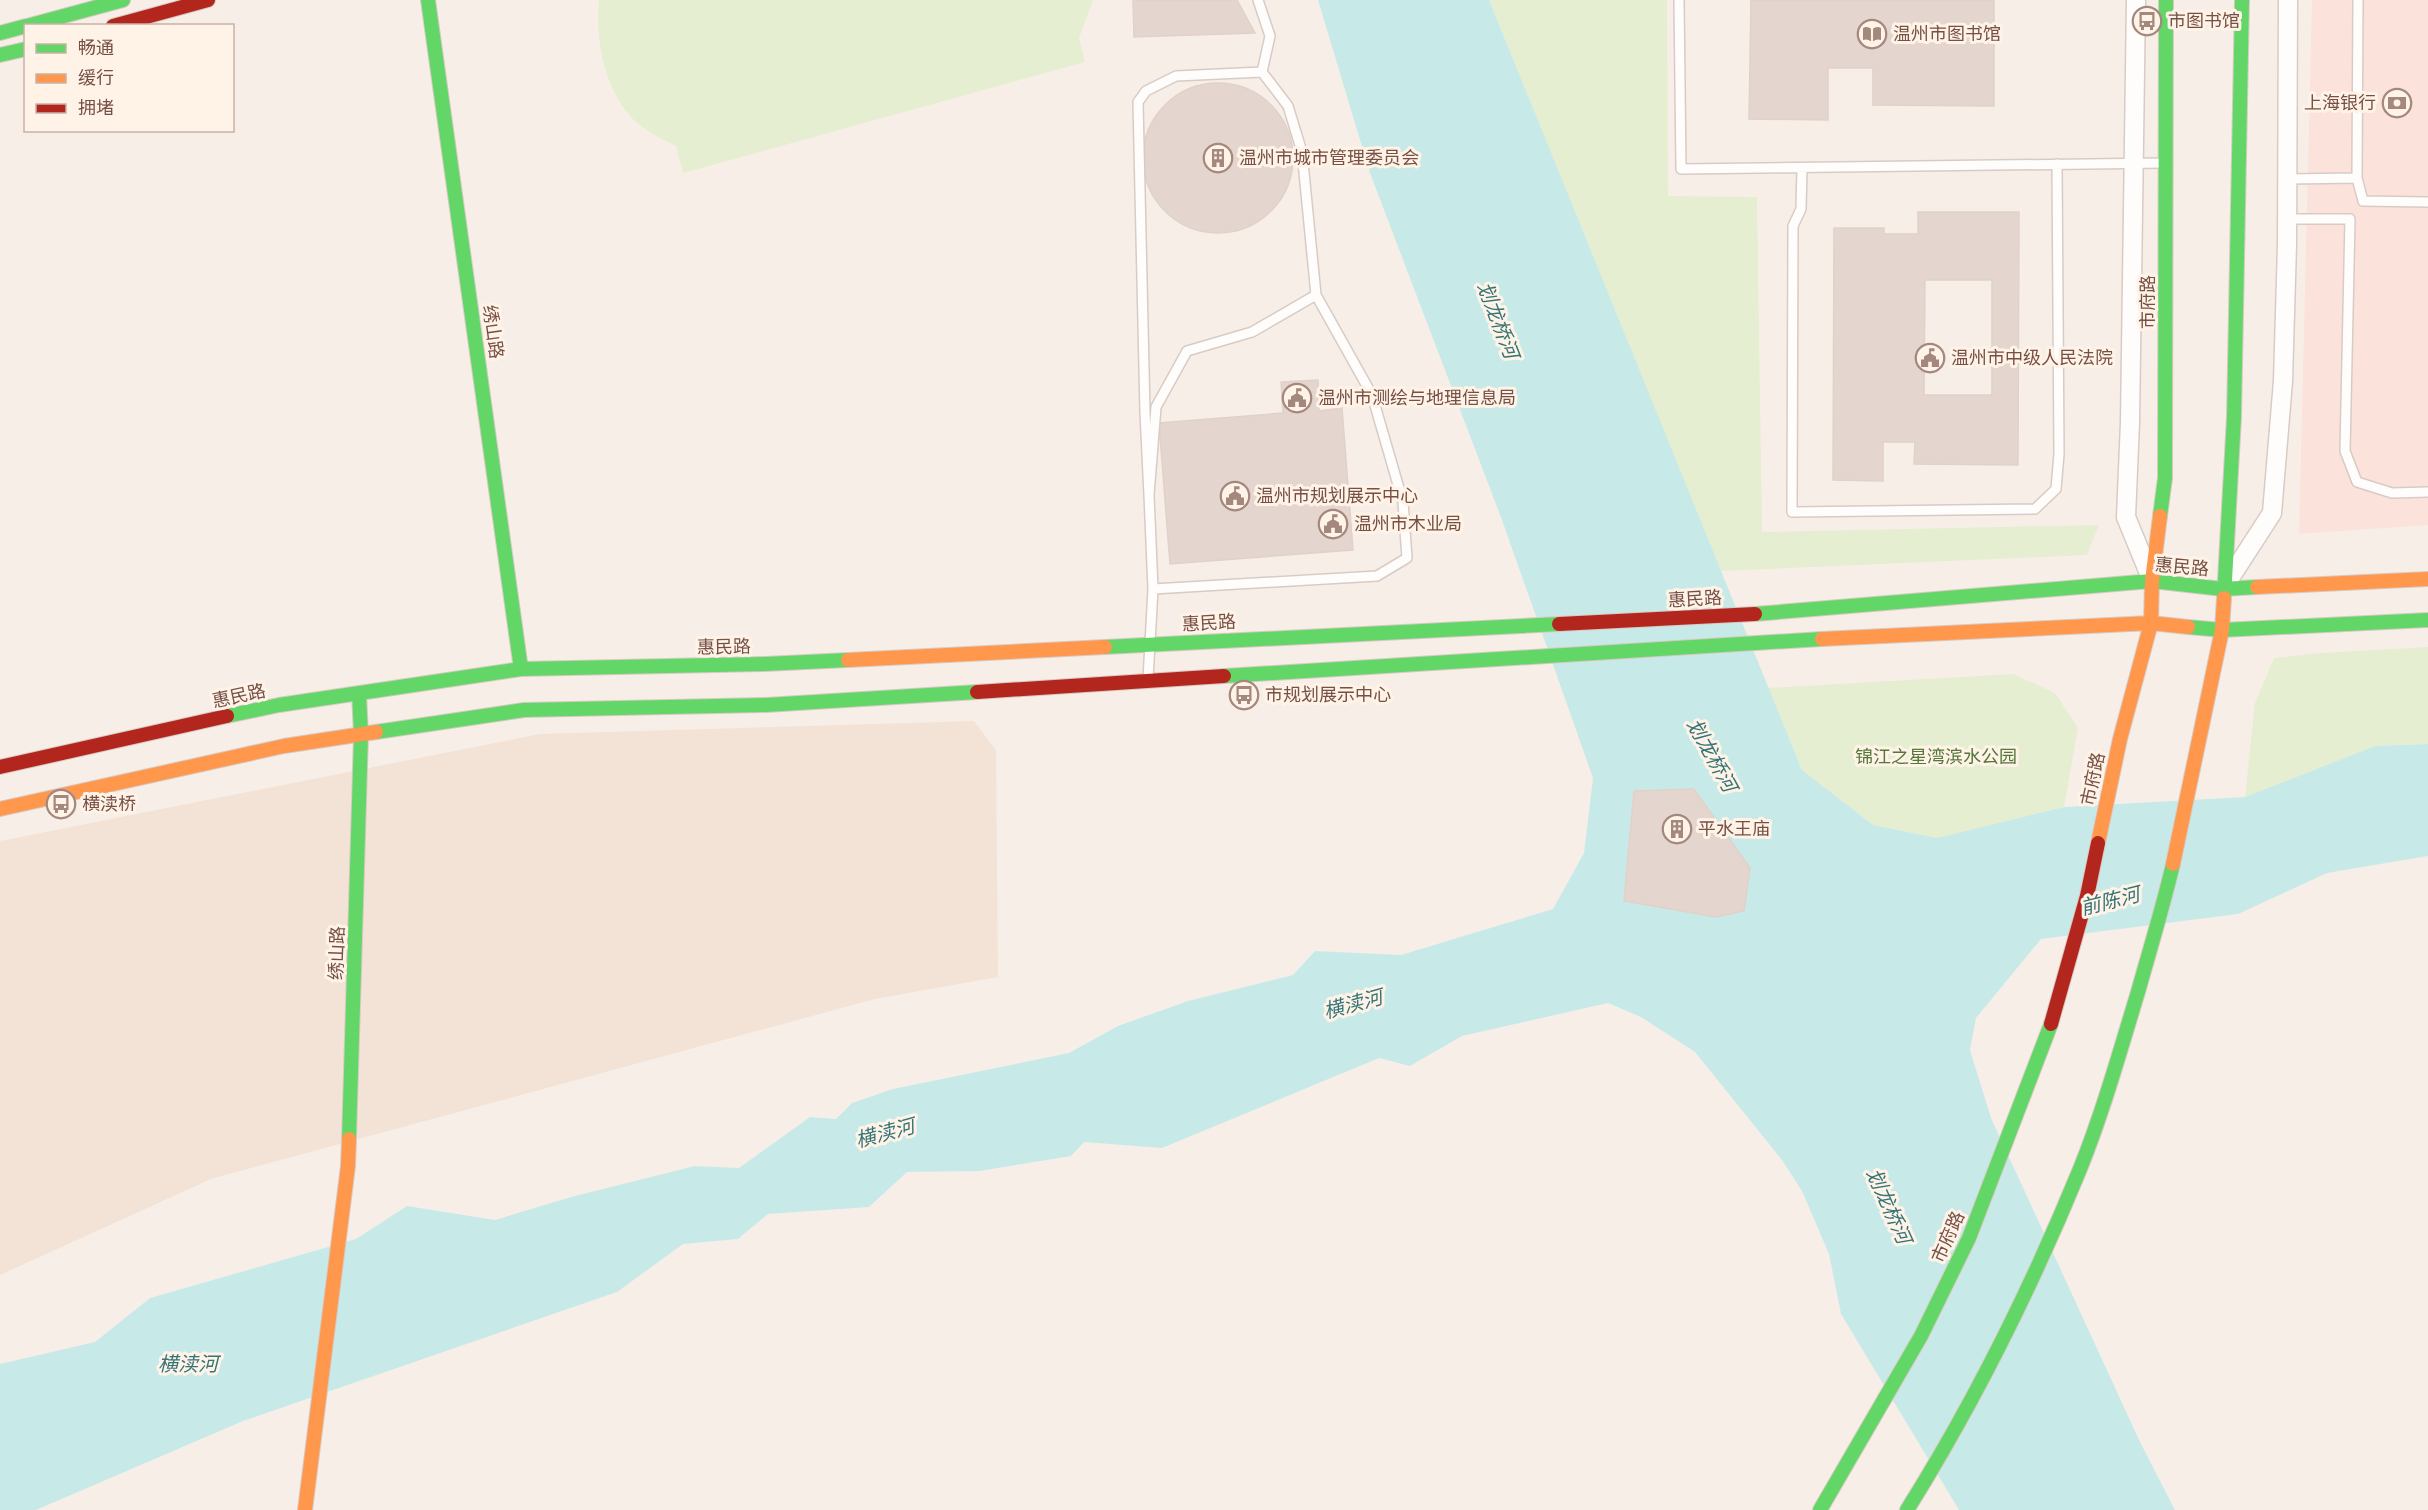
<svg xmlns="http://www.w3.org/2000/svg" width="2428" height="1510" viewBox="0 0 2428 1510" font-family="Lato,'Noto Sans SC',sans-serif">
<style>
.residential{fill:#f3e3d6}
.commercial{fill:#fbe3dc}
.green{fill:#e5eed0}
.water{fill:#c7eae8;fill-rule:evenodd}
.building{fill:#e4d5ce;stroke:#e0d1c9;stroke-width:1.5;fill-rule:evenodd}
.lines{fill:none;stroke-linecap:round;stroke-linejoin:round}
.lane-casing{stroke:#d8cbc5;stroke-width:12}
.street-casing{stroke:#d8cbc5;stroke-width:21}
.fast-casing{stroke:#d8cac3;stroke-width:16}
.slow-casing{stroke:#d8cac3;stroke-width:16}
.jam-casing{stroke:#d8cac3;stroke-width:16}
.lane{stroke:#fefdfb;stroke-width:9}
.street{stroke:#fefdfb;stroke-width:18}
.fast{stroke:#63d668;stroke-width:14}
.slow{stroke:#ff974d;stroke-width:14}
.jam{stroke:#b3261e;stroke-width:14}
.labels{text-anchor:middle;stroke-width:6;stroke-linejoin:round;paint-order:stroke}
.poi-label{font-size:18px;fill:#775045;stroke:#fff3e8;text-anchor:start}
.street-label{font-size:18px;fill:#775045;stroke:#fff3e8}
.park-label{font-size:18px;fill:#54783a;stroke:#fff3e8}
.water-label{font-size:20px;font-style:italic;fill:#357476;stroke:#fff3e8}
</style>
<rect width="100%" height="100%" fill="#f7efe7"/>
<path class="residential" d="M 974,721 L 996,750 L 998,977 L 875,999 L 211,1179 L 0,1275 L 0,841 L 540,734 Z"/>
<path class="commercial" d="M 2312,0 L 2428,0 L 2428,525 L 2299,534 Z"/>
<path class="green" d="M 599,0 L 1093,0 L 1079,38 L 1085,62 L 683,173 L 676,146 C 660,138 642,130 629,115 C 604,85 595,38 599,0 Z
M 1489,0 L 1667,0 L 1668,196 L 1757,197 L 1762,532 L 2099,525 L 2087,555 L 1720,571 Z
M 2428,647 L 2428,744 L 2375,746 L 2245,797 L 2255,703 L 2274,658 L 2321,653 Z
M 2013,674 L 2055,693 L 2078,728 L 2064,807 L 1937,838 L 1873,825 L 1802,770 L 1768,688 Z"/>
<path class="water" d="M 1318,0 L 1489,0 L 1802,770 L 1873,825 L 1937,838 L 2064,807 L 2245,797 L 2375,746 L 2428,744 L 2428,856 L 2327,873 L 2238,914 L 2041,939 L 1976,1018 L 1970,1050 L 1991,1118 L 2140,1442 L 2175,1510 L 1959,1510 L 1841,1314 L 1829,1254 L 1802,1191 L 1782,1160 L 1695,1052 L 1641,1017 L 1608,1003 L 1462,1036 L 1410,1066 L 1379,1058 L 1162,1148 L 1084,1142 L 1071,1156 L 980,1171 L 907,1172 L 869,1207 L 768,1214 L 738,1239 L 683,1244 L 617,1292 L 243,1421 L 36,1510 L 0,1510 L 0,1364 L 95,1342 L 150,1298 L 356,1239 L 407,1206 L 495,1220 L 571,1197 L 695,1166 L 739,1168 L 810,1117 L 836,1119 L 852,1103 L 893,1089 L 1069,1053 L 1118,1026 L 1188,1001 L 1293,975 L 1315,951 L 1401,955 L 1553,909 L 1584,853 L 1593,778 L 1502,520 L 1370,173 ZM 1695,789 L 1750,868 L 1744,911 L 1716,917 L 1625,901 L 1634,791 Z"/>
<path class="building" d="M 1133,0 L 1237,0 L 1255,33 L 1134,37 Z
M 1751,0 L 1994,0 L 1994,106 L 1873,105 L 1873,68 L 1828,68 L 1828,120 L 1749,119 Z
M1143 158a75 75 0 1 1 150 0a75 75 0 1 1-150 0Z
M 1918,212 L 2019,212 L 2018,465 L 1914,464 L 1915,442 L 1883,442 L 1883,481 L 1833,480 L 1834,228 L 1884,228 L 1884,234 L 1918,234 ZM 1925,280 L 1992,280 L 1992,395 L 1924,395 Z
M 1318,380 L 1319,411 L 1342,408 L 1353,550 L 1170,564 L 1159,423 L 1283,413 L 1281,382 Z
M 1694,789 L 1750,868 L 1744,911 L 1716,917 L 1624,901 L 1634,791 Z"/>
<g class="lines">
<g class="lane-casing">
<path id="lane" d="M 1258,0 L 1270,36 L 1262,72
M 1679,0 L 1681,169 L 2163,163
M 1802,168 L 1801,209 L 1793,226 L 1792,512 L 2035,509 L 2056,489 L 2059,454 L 2057,164
M 2357,178 L 2363,201 L 2428,202
M 2287,179 L 2357,178 L 2358,0
M 2287,219 L 2350,219 L 2345,451 L 2357,482 L 2392,493 L 2428,492
M 1153,589 L 1377,576 L 1407,558 L 1403,502 L 1372,395 L 1316,295
M 1148,679 L 1153,589 L 1149,495 L 1156,407 L 1187,351 L 1252,332 L 1316,295 L 1302,152 L 1288,106 L 1262,72 L 1176,76 L 1146,91 L 1138,102 L 1145,413 L 1149,495"/>
</g>
<g class="street-casing">
<path id="street" d="M 2136,0 L 2130,422 L 2126,517 L 2151,578
M 2226,584 L 2272,513 L 2283,381 L 2287,245 L 2288,0"/>
</g>
<g class="fast-casing">
<path id="fast" d="M 428,0 L 521,669
M 27,26 L 123,0
M 0,33 L 26,26
M 0,55 L 26,49
M 2160,516 L 2165,478 L 2166,0
M 2224,598 L 2234,417 L 2242,0
M 1755,614 L 2152,581 L 2223,589 L 2257,587
M 2188,627 L 2222,630 L 2428,620
M 1105,647 L 1559,624
M 1224,676 L 1822,639
M 227,716 L 279,705 L 521,669 L 765,664 L 848,660
M 376,732 L 524,710 L 766,705 L 977,692
M 349,1139 L 361,735 L 359,693
M 1820,1510 L 1921,1336 L 1969,1238 L 2051,1024
M 1907,1510 C 1974,1403 2032,1286 2080,1169 C 2103,1112 2120,1051 2138,992 C 2150,949 2163,907 2173,864"/>
</g>
<g class="slow-casing">
<path id="slow" d="M 2257,587 L 2428,579
M 1822,639 L 2151,623 L 2188,627
M 848,660 L 1105,647
M 0,809 L 284,746 L 376,732
M 2098,843 L 2120,739 L 2151,623 L 2152,581 L 2160,516
M 2173,864 L 2222,630 L 2224,598
M 305,1510 L 348,1166 L 349,1139"/>
</g>
<g class="jam-casing">
<path id="jam" d="M 113,26 L 208,0
M 1559,624 L 1755,614
M 977,692 L 1224,676
M 0,767 L 227,716
M 2051,1024 L 2087,896 L 2098,843"/>
</g>
<use href="#lane" class="lane"/>
<use href="#street" class="street"/>
<use href="#fast" class="fast"/>
<use href="#slow" class="slow"/>
<use href="#jam" class="jam"/>
</g>
<defs>
<g id="bus-ring" transform="scale(1.5)"><circle r="9.5" fill="#fff3e8" stroke="#a4887e" stroke-width="1.5"/><path d="M-5-6H5V4H4V6H2V4H-2V6H-4V4H-5ZM-3.5-4V0h7V-4ZM-3.5 1.2v1.5H-2V1.2ZM2 1.2v1.5H3.5V1.2Z" fill="#a4887e"/></g>
<g id="library-ring" transform="scale(1.5)"><circle r="9.5" fill="#fff3e8" stroke="#a4887e" stroke-width="1.5"/><path d="M-6-4Q-3-5.5-.7-3.5V5Q-3 3-6 4ZM6-4Q3-5.5 .7-3.5V5Q3 3 6 4Z" fill="#a4887e"/></g>
<g id="bank-ring" transform="scale(1.5)"><circle r="9.5" fill="#fff3e8" stroke="#a4887e" stroke-width="1.5"/><path d="M-6-4H6V4H-6ZM0-2.3a2.3 2.3 0 1 0 0 4.6a2.3 2.3 0 1 0 0-4.6Z" fill="#a4887e"/></g>
<g id="building-ring" transform="scale(1.5)"><circle r="9.5" fill="#fff3e8" stroke="#a4887e" stroke-width="1.5"/><path d="M-4-6H4V6H1V3H-1V6H-4ZM-2.5-4.3h1.7v1.8h-1.7ZM.8-4.3h1.7v1.8H.8ZM-2.5-1h1.7V.8h-1.7ZM.8-1h1.7V.8H.8Z" fill="#a4887e"/></g>
<g id="civic-ring" transform="scale(1.5)"><circle r="9.5" fill="#fff3e8" stroke="#a4887e" stroke-width="1.5"/><path d="M-.6-6.5H3V-4.5H.6V-3L4-1V1h2V6H-6V1h2V-1L-.6-3ZM-1.2 2.5V6h2.4V2.5Z" fill="#a4887e"/></g>
</defs>
<g fill-rule="evenodd">
<use href="#bus-ring" x="2147" y="21"/>
<use href="#library-ring" x="1872" y="34"/>
<use href="#bank-ring" x="2397" y="103"/>
<use href="#building-ring" x="1218" y="158"/>
<use href="#civic-ring" x="1930" y="358"/>
<use href="#civic-ring" x="1297" y="398"/>
<use href="#civic-ring" x="1235" y="496"/>
<use href="#civic-ring" x="1333" y="524"/>
<use href="#bus-ring" x="1244" y="695"/>
<use href="#bus-ring" x="61" y="804"/>
<use href="#building-ring" x="1677" y="829"/>
</g>
<g class="labels">
<g class="poi-label">
<text x="2168" y="27">市图书馆</text>
<text x="1893" y="40">温州市图书馆</text>
<text x="2376" y="109" text-anchor="end">上海银行</text>
<text x="1239" y="164">温州市城市管理委员会</text>
<text x="1951" y="364">温州市中级人民法院</text>
<text x="1318" y="404">温州市测绘与地理信息局</text>
<text x="1256" y="502">温州市规划展示中心</text>
<text x="1354" y="530">温州市木业局</text>
<text x="1265" y="701">市规划展示中心</text>
<text x="82" y="810">横渎桥</text>
<text x="1698" y="835">平水王庙</text>
</g>
<g class="street-label">
<text transform="translate(2148 302) rotate(-90)" y="6">市府路</text>
<text transform="translate(493 332) rotate(82)" y="6">绣山路</text>
<text transform="translate(2182 567) rotate(5)" y="6">惠民路</text>
<text transform="translate(1695 599) rotate(-3)" y="6">惠民路</text>
<text transform="translate(1209 623) rotate(-3)" y="6">惠民路</text>
<text transform="translate(724 647) rotate(-1)" y="6">惠民路</text>
<text transform="translate(239 696) rotate(-12)" y="6">惠民路</text>
<text transform="translate(2093 779) rotate(-78)" y="6">市府路</text>
<text transform="translate(337 953) rotate(-88)" y="6">绣山路</text>
<text transform="translate(1948 1237) rotate(-66)" y="6">市府路</text>
</g>
<g class="park-label">
<text x="1936" y="763">锦江之星湾滨水公园</text>
</g>
<g class="water-label">
<text transform="translate(1498 320) rotate(69)" y="7">划龙桥河</text>
<text transform="translate(1712 755) rotate(61)" y="7">划龙桥河</text>
<text transform="translate(2110 901) rotate(-14)" y="7">前陈河</text>
<text transform="translate(1353 1004) rotate(-15)" y="7">横渎河</text>
<text transform="translate(885 1133) rotate(-15)" y="7">横渎河</text>
<text transform="translate(1889 1206) rotate(66)" y="7">划龙桥河</text>
<text x="188" y="1371">横渎河</text>
</g>
</g>
<rect x="24" y="24" width="210" height="108" fill="#fff3e8" stroke="#c9b2a7" stroke-width="1.5"/>
<rect x="36" y="44" width="30" height="9" fill="#63d668" stroke="#c9b2a7" stroke-width="1.5"/>
<text x="78" y="54" font-size="18" fill="#775045">畅通</text>
<rect x="36" y="74" width="30" height="9" fill="#ff974d" stroke="#c9b2a7" stroke-width="1.5"/>
<text x="78" y="84" font-size="18" fill="#775045">缓行</text>
<rect x="36" y="104" width="30" height="9" fill="#b3261e" stroke="#c9b2a7" stroke-width="1.5"/>
<text x="78" y="114" font-size="18" fill="#775045">拥堵</text>
</svg>
